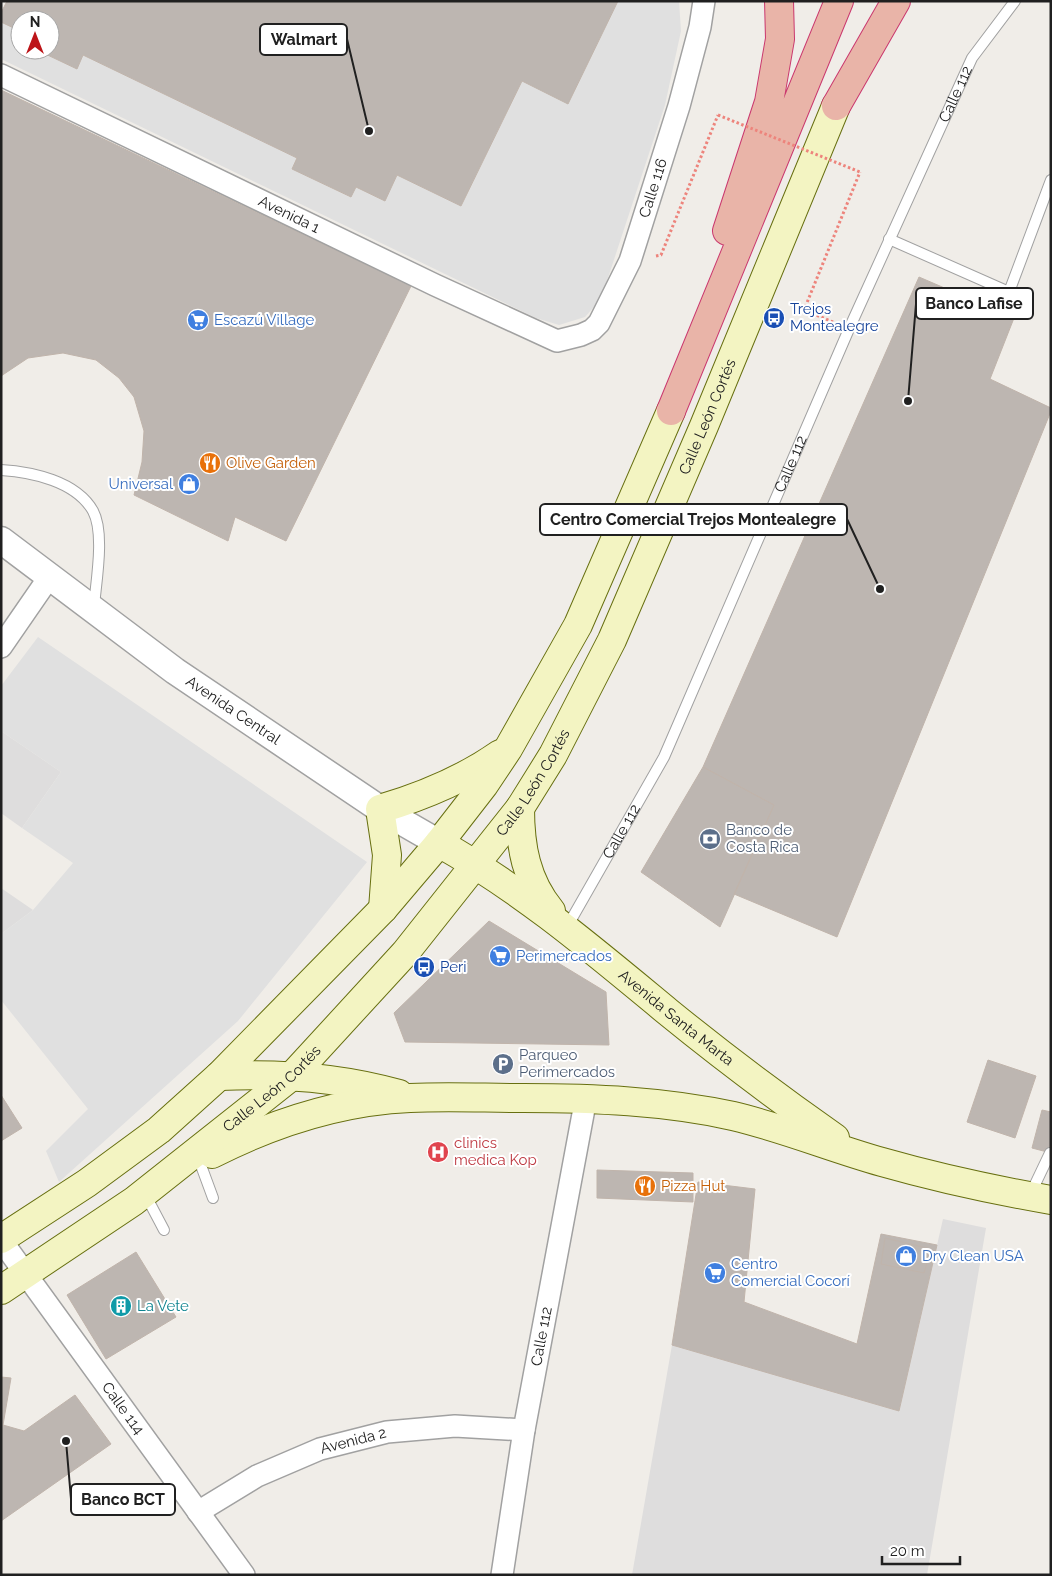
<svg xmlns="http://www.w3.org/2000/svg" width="1052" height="1576" viewBox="0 0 1052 1576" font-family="Raleway,sans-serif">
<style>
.residential{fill:#dedddd}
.parking{fill:#e0e0e0}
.building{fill:#bdb6b1;stroke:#c0b4ab}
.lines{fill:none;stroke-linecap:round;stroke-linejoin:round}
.service-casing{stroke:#a1a1a1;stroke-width:12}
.minor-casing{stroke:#a1a1a1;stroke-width:24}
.tertiary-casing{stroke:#a1a1a1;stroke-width:29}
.secondary-casing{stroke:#676f10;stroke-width:30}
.trunk-casing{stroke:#ca386e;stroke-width:30}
.path{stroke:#ed847c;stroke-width:3;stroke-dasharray:2.5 2.5;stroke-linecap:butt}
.service{stroke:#fff;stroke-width:10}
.minor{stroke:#fff;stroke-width:21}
.tertiary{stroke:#fff;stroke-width:26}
.secondary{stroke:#f3f4c2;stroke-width:28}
.trunk{stroke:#e9b4a8;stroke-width:28}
.path-bridge{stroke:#ed847c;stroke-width:3;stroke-dasharray:2.5 2.5;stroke-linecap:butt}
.labels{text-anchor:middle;stroke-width:4;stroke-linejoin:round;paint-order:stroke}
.street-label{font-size:15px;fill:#202020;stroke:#fff}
.transit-label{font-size:15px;fill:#164399;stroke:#fff;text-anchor:start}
.shop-label{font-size:15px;fill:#366cbe;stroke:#fff;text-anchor:start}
.food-label{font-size:15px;fill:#c56008;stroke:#fff;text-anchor:start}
.service-label{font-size:15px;fill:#4e5e75;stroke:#fff;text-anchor:start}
.health-label{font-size:15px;fill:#be3a42;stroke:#fff;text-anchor:start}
.culture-label{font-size:15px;fill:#0d838f;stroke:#fff;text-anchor:start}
.leader{fill:none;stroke:#202020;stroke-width:2}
.callout-dot{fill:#202020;stroke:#fff;stroke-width:2}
.callout{fill:#fff;stroke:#202020;stroke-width:2}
.callout-label{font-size:16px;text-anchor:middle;font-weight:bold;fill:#202020}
</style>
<rect width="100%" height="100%" fill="#f0ede8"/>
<path class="residential" d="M 1,731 L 61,772 L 22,828 L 1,813 Z
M 1,888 L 33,910 L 1,934 Z
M 943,1219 L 986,1228 L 927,1575 L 632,1575 L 672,1345 L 899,1411 Z"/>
<path class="parking" d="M 618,1 L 679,1 L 681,31 L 665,105 L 601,299 L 585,317 L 559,325 L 536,318 L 1,59 L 1,22 L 20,31 L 18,41 L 20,50 L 37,50 L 77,69 L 83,55 L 297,158 L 292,169 L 350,197 L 356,187 L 385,201 L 397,175 L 461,206 L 522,81 L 568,103 Z
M 38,637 L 367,862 L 238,1021 L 59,1182 L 46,1151 L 88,1109 L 1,1000 L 1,934 L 33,910 L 73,863 L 22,828 L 61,772 L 1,731 L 1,686 Z"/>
<path class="building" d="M 7,1 L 618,1 L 568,104 L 522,81 L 461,206 L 397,175 L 385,201 L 356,187 L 351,197 L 292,169 L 297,158 L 83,55 L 77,69 L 37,50 L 50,50 L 50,20 L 20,20 L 20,31 L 1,22 L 1,13 Z
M 1,90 L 411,286 L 286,541 L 235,517 L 228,541 L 134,495 L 142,462 L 144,431 L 134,397 L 119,378 L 96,360 L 63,353 L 28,358 L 1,376 Z
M 919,277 L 1014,318 L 990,379 L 1051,408 L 1051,411 L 837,937 L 734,894 L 774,805 L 703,767 Z
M 703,767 L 774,805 L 720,927 L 641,872 Z
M 489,921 L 606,992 L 609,1045 L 405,1042 L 394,1013 Z
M 988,1060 L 1036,1076 L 1015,1138 L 967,1122 Z
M 1,1095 L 22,1128 L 1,1141 Z
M 1042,1110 L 1051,1112 L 1051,1153 L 1032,1148 Z
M 597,1170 L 693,1173 L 693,1202 L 597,1198 Z
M 698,1182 L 755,1189 L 744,1302 L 857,1344 L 881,1234 L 937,1245 L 899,1411 L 672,1345 Z
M 885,1238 L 931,1249 L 924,1273 L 881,1264 Z
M 136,1252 L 176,1317 L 106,1359 L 67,1295 Z
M 1,1377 L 11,1378 L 3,1425 L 24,1431 L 75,1395 L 111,1444 L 1,1521 Z"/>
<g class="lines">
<g class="service-casing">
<g id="service">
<path d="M 889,239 L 1009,292 L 1051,180"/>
<path d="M 1,470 C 32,472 76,481 93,511 C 105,533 96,582 94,606"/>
<path id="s1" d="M 567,927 L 664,757 L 849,329 L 972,58 L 1015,1"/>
<path d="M 199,1160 L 213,1198"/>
<path d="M 145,1194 L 164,1230"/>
<path d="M 1030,1195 L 1050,1153"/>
</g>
</g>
<g class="minor-casing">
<g id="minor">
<path id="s2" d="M 1,75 L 435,285 L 557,341 L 581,335 L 592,330 L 599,323 L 630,261 L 679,106 L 700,27 L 704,1"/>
<path d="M 1,647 L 50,576"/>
<path id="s3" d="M 1,1240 L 244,1575"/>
<path id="s4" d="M 198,1512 L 257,1476 L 320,1449 L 387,1432 L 455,1426 L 524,1430"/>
<path id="s5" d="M 502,1575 L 524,1430 L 586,1098"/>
</g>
</g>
<g class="tertiary-casing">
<g id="tertiary">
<path id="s6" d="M 1,540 L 175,671 L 380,809 L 439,843"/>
</g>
</g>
<g class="secondary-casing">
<g id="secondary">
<path d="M 520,808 C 520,846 526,881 551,911"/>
<path id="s7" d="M 439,843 C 524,891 593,950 668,1012 C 722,1056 778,1098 835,1138"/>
<path d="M 383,909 L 387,855 L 380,809 C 424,796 463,780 500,754"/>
<path d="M 219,1076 C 281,1073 339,1077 399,1094"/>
<path d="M 212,1154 C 273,1123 342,1101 410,1098 C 447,1096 485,1098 523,1098 C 593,1098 665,1101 733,1116 C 784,1128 832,1148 882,1162 C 938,1178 994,1190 1051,1200"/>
<path d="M 1,1239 L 87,1183 L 159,1130 L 219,1076 L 383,909 L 439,843 L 484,785 L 508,749 L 578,625 L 671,411"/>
<path id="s8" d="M 1,1290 L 134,1201 L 293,1075 L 405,953 L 520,808 L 553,755 L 612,640 L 704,426 L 836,106"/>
</g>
</g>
<g class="trunk-casing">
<path id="trunk" d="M 836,106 L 896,1
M 727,231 L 769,102 L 780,39 L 779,1
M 671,411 L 839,1"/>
</g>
<path class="path" d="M 656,256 L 661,255 L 718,115
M 833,322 L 804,310 L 860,172"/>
<use href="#service" class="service"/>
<use href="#minor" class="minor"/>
<use href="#tertiary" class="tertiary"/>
<use href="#secondary" class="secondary"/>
<use href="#trunk" class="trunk"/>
<path class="path-bridge" d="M 718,115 L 860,172"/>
</g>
<defs>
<g id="bus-disc" transform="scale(1.125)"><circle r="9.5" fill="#1a4fb4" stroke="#fff"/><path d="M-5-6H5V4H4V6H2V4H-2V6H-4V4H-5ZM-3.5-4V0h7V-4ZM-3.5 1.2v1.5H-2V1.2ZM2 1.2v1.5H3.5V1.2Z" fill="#fff"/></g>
<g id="supermarket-disc" transform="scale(1.125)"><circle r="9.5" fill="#3f7fe0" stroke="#fff"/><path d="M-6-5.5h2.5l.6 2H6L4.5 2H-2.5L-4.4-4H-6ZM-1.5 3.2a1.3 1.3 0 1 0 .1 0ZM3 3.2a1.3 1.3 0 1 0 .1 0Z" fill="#fff"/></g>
<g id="restaurant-disc" transform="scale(1.125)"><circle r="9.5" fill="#e8710a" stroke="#fff"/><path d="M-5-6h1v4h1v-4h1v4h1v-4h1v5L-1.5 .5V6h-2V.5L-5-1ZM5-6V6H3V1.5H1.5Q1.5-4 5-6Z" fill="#fff"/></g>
<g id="shop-disc" transform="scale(1.125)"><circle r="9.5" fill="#3f7fe0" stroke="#fff"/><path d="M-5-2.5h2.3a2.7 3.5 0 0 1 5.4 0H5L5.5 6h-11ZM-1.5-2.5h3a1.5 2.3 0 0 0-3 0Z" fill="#fff"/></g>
<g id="bank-disc" transform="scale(1.125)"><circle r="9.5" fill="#5c6f8a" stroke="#fff"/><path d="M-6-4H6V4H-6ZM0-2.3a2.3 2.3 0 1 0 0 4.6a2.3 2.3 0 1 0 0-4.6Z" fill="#fff"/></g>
<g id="parking-disc" transform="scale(1.125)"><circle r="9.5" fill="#5c6f8a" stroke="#fff"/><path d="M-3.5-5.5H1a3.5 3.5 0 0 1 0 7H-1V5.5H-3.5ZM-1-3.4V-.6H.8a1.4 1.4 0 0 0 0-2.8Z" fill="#fff"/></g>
<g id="hospital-disc" transform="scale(1.125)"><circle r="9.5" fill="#e0444e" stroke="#fff"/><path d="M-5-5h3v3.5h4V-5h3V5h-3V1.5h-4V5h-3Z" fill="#fff"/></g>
<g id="building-disc" transform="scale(1.125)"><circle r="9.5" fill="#0f9aa8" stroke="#fff"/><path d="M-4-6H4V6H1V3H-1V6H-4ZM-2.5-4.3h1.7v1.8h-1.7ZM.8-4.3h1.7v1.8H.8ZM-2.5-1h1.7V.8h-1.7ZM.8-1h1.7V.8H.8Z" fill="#fff"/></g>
</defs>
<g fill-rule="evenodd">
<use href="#bus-disc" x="774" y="318"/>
<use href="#supermarket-disc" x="198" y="320"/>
<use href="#restaurant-disc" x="210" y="463"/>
<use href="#shop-disc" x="189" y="484"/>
<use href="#bank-disc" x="710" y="839"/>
<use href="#supermarket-disc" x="500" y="956"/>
<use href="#bus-disc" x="424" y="967"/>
<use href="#parking-disc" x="503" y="1064"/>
<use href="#hospital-disc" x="438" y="1152"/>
<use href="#restaurant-disc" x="645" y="1186"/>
<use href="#shop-disc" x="906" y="1256"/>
<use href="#supermarket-disc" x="715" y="1273"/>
<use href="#building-disc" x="121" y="1306"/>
</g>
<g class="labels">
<g class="street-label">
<text dy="5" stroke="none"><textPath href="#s1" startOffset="920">Calle 112</textPath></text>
<text dy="5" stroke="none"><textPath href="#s2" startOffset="809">Calle 116</textPath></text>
<text dy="5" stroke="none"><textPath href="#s2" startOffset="320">Avenida 1</textPath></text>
<text dy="5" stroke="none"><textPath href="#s8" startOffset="1148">Calle León Cortés</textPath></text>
<text dy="5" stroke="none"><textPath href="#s1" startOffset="515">Calle 112</textPath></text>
<text dy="5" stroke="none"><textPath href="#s6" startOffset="288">Avenida Central</textPath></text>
<text dy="5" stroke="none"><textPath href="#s8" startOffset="742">Calle León Cortés</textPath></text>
<text dy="5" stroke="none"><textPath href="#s1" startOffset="110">Calle 112</textPath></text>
<text dy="5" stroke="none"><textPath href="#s7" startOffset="295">Avenida Santa Marta</textPath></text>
<text dy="5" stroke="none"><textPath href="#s8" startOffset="338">Calle León Cortés</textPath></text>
<text dy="5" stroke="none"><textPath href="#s5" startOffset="242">Calle 112</textPath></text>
<text dy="5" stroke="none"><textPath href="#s3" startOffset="208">Calle 114</textPath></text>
<text dy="5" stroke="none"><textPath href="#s4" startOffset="172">Avenida 2</textPath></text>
</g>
<g class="transit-label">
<text x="790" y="314">Trejos<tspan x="790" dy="17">Montealegre</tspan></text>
<text x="440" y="972">Peri</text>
</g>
<g class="shop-label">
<text x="214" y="325">Escazú Village</text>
<text x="173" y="489" text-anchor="end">Universal</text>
<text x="516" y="961">Perimercados</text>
<text x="922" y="1261">Dry Clean USA</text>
<text x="731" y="1269">Centro<tspan x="731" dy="17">Comercial Cocorí</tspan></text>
</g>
<g class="food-label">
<text x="226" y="468">Olive Garden</text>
<text x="661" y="1191">Pizza Hut</text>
</g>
<g class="service-label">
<text x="726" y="835">Banco de<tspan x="726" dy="17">Costa Rica</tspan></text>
<text x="519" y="1060">Parqueo<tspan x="519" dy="17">Perimercados</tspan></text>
</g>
<g class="health-label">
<text x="454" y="1148">clinics<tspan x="454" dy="17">medica Kop</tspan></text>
</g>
<g class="culture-label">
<text x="137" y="1311">La Vete</text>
</g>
</g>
<path class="leader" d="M369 131L347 39M908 401L916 304M880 589L847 519M66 1441L71 1499"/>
<g class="callout-dot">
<circle cx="369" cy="131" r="5"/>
<circle cx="908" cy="401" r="5"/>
<circle cx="880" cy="589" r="5"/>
<circle cx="66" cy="1441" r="5"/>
</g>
<g class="callout">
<rect x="260" y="24" width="87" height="31" rx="5"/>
<rect x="916" y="288" width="117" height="31" rx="5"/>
<rect x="540" y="504" width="307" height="31" rx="5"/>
<rect x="71" y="1484" width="104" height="31" rx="5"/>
</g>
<g class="callout-label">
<text x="304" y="45">Walmart</text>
<text x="974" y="309">Banco Lafise</text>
<text x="693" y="525">Centro Comercial Trejos Montealegre</text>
<text x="123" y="1505">Banco BCT</text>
</g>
<rect width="1052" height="1576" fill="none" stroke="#202020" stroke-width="5"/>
<g transform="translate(35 35)"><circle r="24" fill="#ffffff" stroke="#a6a6a6"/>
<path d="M0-4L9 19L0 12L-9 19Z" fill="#bd1418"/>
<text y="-8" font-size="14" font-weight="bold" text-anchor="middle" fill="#202020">N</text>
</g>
<path d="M882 1556v8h78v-8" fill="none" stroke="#202020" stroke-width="2.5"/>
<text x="890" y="1556" font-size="15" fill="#202020" stroke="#ffffff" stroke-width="4" paint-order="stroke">20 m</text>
</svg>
